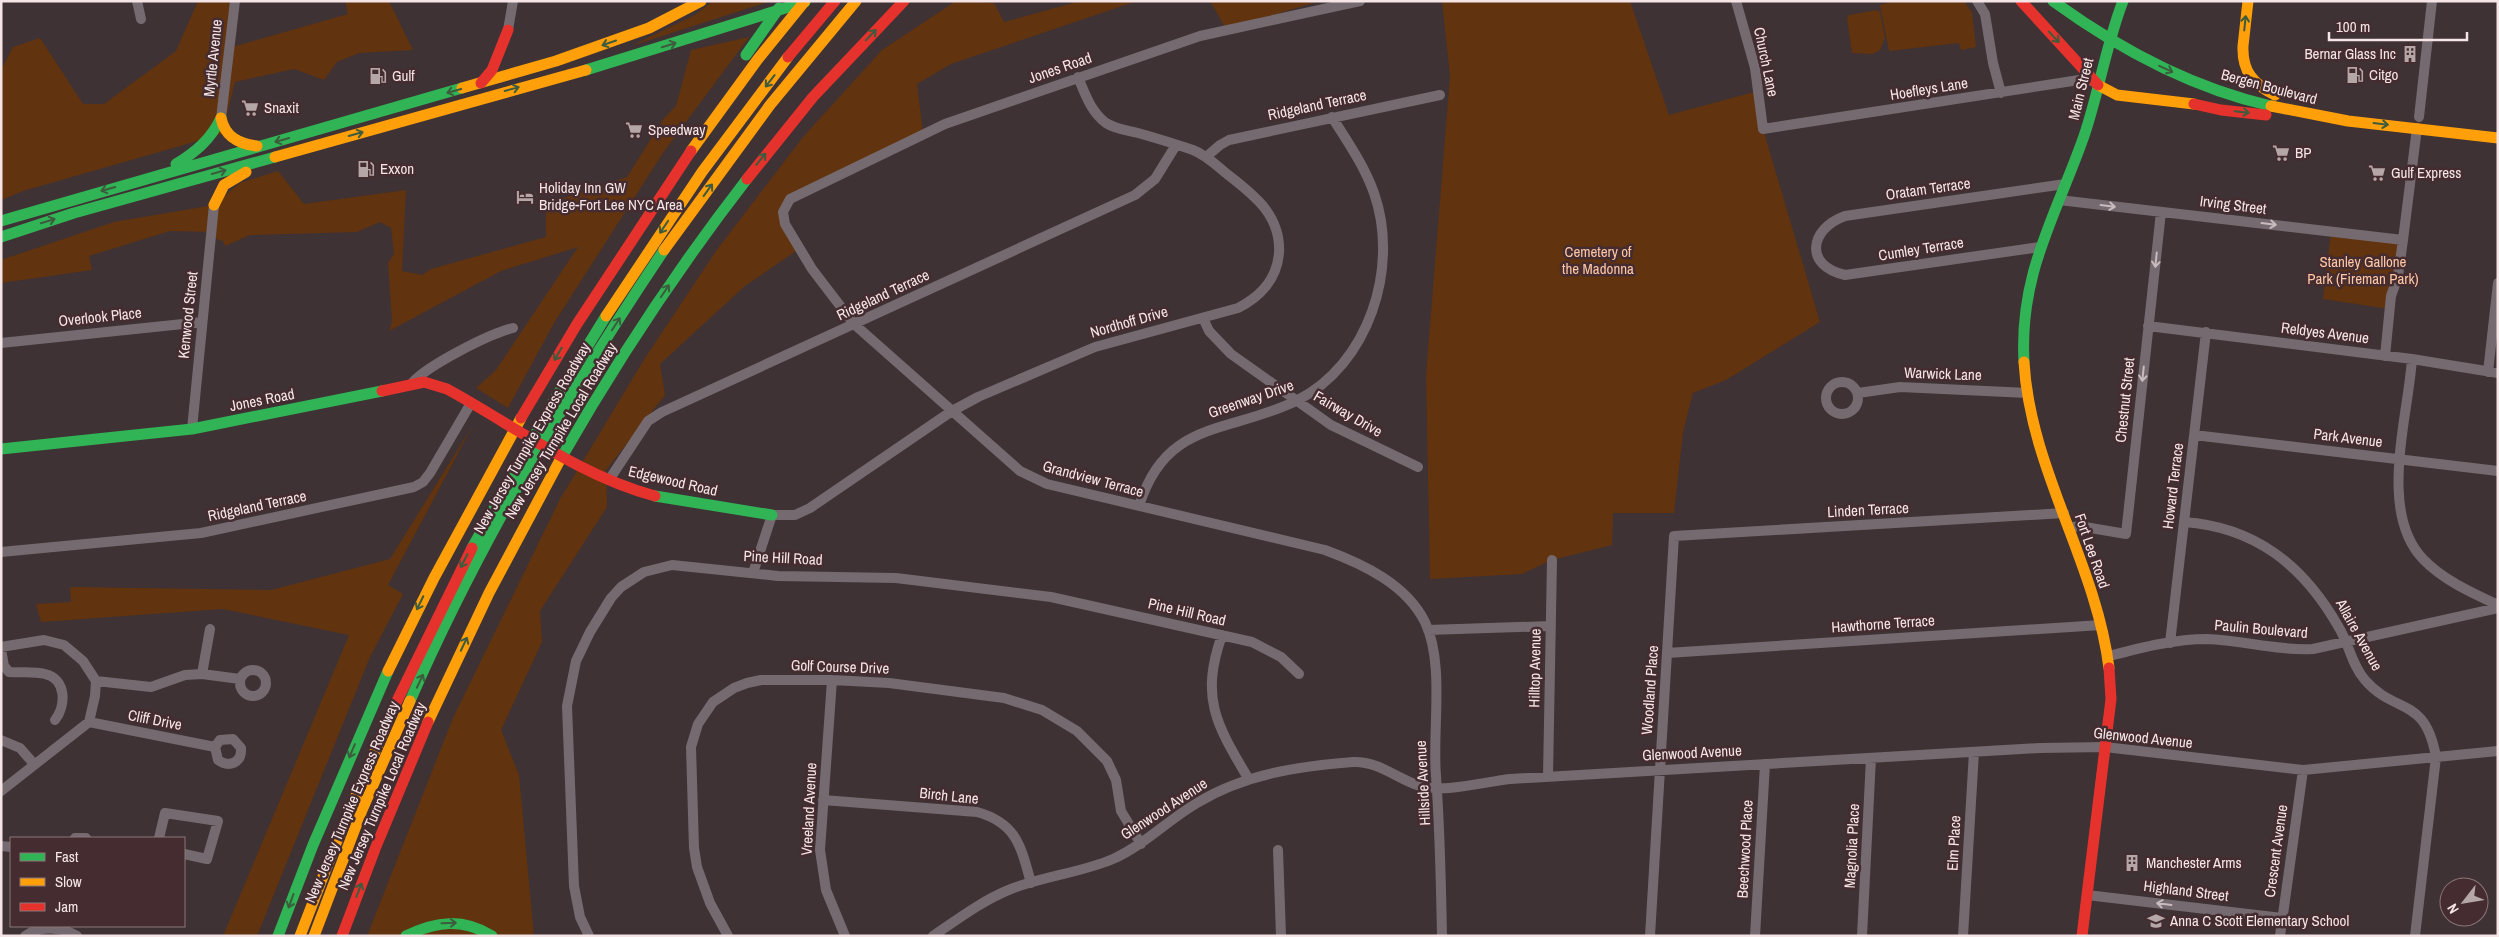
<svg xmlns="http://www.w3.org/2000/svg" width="2499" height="937" viewBox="0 0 2499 937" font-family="'Archivo Narrow',sans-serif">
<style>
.green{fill:#61330f}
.water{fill:#784b7a}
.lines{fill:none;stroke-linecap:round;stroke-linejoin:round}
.street{stroke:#756a6f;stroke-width:10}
.fast{stroke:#30b455;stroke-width:11}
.slow{stroke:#ff9f0a;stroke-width:11}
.jam{stroke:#e5322d;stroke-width:11}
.oneway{stroke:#3d5c3d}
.oneway2{stroke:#c8babd}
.labels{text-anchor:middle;stroke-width:5;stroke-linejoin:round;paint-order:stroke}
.poi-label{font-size:15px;fill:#f5e5e7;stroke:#442c30;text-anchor:start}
.street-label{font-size:15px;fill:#f5e5e7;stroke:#442c30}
.park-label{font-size:15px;fill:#fec7a5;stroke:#442c30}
</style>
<rect width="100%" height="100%" fill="#3e3234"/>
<path class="green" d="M 198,1 L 235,1 L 232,47 L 348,14 L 345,1 L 389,1 L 413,50 L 359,53 L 337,62 L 324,80 L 294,69 L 235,82 L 222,134 L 23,191 L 1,200 L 1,70 L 13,47 L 40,38 L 83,104 L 104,104 L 176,51 Z
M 713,1 L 771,1 L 631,46 L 695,15 Z
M 956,1 L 994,3 L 1004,22 L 1080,1 L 1137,1 L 951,64 L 917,84 L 923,134 L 797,196 L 783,212 L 799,249 L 745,286 L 660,364 L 665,395 L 606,470 L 607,507 L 540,611 L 542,642 L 501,730 L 519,775 L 534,936 L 367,936 L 453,718 L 560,499 L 645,358 L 716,251 L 803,137 L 882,50 Z
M 1210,1 L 1320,1 L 1226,29 Z
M 1442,1 L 1630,1 L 1669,115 L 1758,91 L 1763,129 L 1820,322 L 1726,380 L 1693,393 L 1683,432 L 1674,513 L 1613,513 L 1612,545 L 1552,560 L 1522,574 L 1430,579 L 1426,375 L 1450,76 Z
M 1894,1 L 1964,1 L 1972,13 L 1976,47 L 1961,50 L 1959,43 L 1889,51 L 1880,5 Z
M 1877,10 L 1880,12 L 1885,38 L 1880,50 L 1872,54 L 1852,53 L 1847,18 L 1849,15 Z
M 749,37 L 663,153 L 554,323 L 508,408 L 476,388 L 496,370 L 578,247 L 501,271 L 389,331 L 392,322 L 388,263 L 394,254 L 391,228 L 380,222 L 357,232 L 250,235 L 225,246 L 223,241 L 211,237 L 211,232 L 170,231 L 89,256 L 92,270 L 1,283 L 1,260 L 114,222 L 214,205 L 240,183 L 278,171 L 304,204 L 406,190 L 402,271 L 422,275 L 431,269 L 546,237 L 546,204 L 627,177 L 664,118 L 676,106 L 691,50 Z
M 2331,232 L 2403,240 L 2389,309 L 2323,299 Z
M 473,425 L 388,585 L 403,594 L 370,657 L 257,936 L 223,936 L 349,635 L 223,609 L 41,622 L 36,604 L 71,602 L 70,587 L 271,590 L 390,559 Z"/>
<path class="water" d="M 568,180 L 571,190 L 551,196 L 548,186 Z"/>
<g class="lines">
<path class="street" d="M 137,1 L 141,19
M 1360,1 L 1200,36 L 945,124 L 790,199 L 783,212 L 785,224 L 812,269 L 854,324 L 1020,471 L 1047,484 L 1325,550 C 1363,564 1406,584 1425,622 C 1445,664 1432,730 1436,776 C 1440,829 1441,882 1442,936
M 1736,1 L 1755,68 L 1763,129 L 2079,80 L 2093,81
M 1977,1 L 1985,14 L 1993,63 L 2001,93
M 508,30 L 513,1
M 2419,117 L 2432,1
M 221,118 L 235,1
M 1206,157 L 1220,145 L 1229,140 L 1440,95
M 2059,200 L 2403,240
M 2040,247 L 1845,275 C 1804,266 1809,229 1845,216 L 2065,184
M 1203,318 L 1209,331 L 1231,354 L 1331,425 L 1418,467
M 2148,326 L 2412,359 L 2498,373
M 1,343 L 202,322
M 2385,356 L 2391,296 L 2398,276 L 2403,240 L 2417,128
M 2412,359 C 2408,418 2378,512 2423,559 C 2443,580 2472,593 2498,605
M 2488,372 L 2498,283
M1826 398a16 16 0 1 1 32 0a16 16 0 1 1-32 0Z
M 412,383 C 428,365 489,334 513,328
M 1858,393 L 1900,387 L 2028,393
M 192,429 L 214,205
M 2194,435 L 2498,471
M 609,480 L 648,421 L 662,412 L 1135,195 L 1155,179 L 1176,145
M 1139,506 C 1166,419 1228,434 1296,401 C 1369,365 1400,267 1374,193 C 1364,165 1347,141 1332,117
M 2184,522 C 2255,527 2303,565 2338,626 C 2349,643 2351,664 2365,680 C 2395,715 2425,695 2436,757 L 2415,936
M 2069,528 L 2079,526 L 2126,534 L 2161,212
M 1,552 L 201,533 L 414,487 L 423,482 L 430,473 L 471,403
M 753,573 L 772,515 L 795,515 L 810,508 L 952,411 L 978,397 L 1095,347 L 1238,308 C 1260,297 1277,279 1279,253 C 1281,215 1254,195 1227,174 C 1216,165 1206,155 1193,150 C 1175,144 1156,138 1138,133 C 1127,130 1115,129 1106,123 C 1091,112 1085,94 1078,77
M 1428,630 L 1551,626
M 1222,635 C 1200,698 1216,724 1248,778
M 2170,643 L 2206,332
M 1,647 L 44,640 L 64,645 L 83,661 L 96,681 L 95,696 L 89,722 L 1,791
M 1,649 L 4,666 L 9,672 C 22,673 33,671 45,674 C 67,679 66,706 55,720
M 1667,653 L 2101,625
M 2109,656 C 2140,648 2174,639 2207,639 C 2242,640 2277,651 2313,649 L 2498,608
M240 683a13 13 0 1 1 26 0a13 13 0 1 1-26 0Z
M 202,674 L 210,629
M 832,680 L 820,850 L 826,890 L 845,936
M 96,681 L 151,687 L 185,675 L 202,674 L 240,679
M 89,722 L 215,747 L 220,740 L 233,739 L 241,748 C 242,763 229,768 218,760 L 215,747
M 1,740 L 20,748 L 34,764
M 1548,776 L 1552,560
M 823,800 L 977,812 C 1017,823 1021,847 1031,883
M 75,838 L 86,838
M 159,838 L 165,813 L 218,821 L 207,859 L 184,854
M 1,846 L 11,847
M 1278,850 L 1281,936
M 2087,895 L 2282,918
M 25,936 C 40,925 62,927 77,936
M 589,936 L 580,917 L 574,886 L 567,706 L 576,661 L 590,632 L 611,598 L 621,587 L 644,572 L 672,565 L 778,576 L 896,578 L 1051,597 L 1252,642 L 1281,657 L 1299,674
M 728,936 L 710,903 L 697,867 L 694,848 L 691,747 L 698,724 L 713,702 L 734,688 L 747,683 L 761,680 L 832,680 L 889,683 L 1004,698 L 1042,710 L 1077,731 L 1107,761 L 1116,780 L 1121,811 L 1141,844
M 933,936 C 958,919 983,900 1011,889 C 1044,876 1080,873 1113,859 C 1144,845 1168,820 1197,803 C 1244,774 1300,766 1353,762 C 1379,761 1397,779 1420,786 C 1445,793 1484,782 1510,779 L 2040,748 L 2105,747 L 2303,770 L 2498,751
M 1650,936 L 1674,536 L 2064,513
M 1755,936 L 1765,764
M 1862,936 L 1871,758
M 1963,936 L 1974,752
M 2280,936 L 2303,770"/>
<path class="fast" d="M 2053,1 C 2119,49 2192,88 2271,106
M 746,55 L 779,8
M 586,70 L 805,2
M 176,164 C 196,152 211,139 221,118
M 1,221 L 462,88
M 1,237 L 74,213 L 275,157
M 2024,362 C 2019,273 2056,216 2084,136 C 2099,92 2106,45 2123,1
M 1,449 L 192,429 L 382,391
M 560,460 C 616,362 678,268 747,179
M 655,496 L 772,515
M 472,548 L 555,399 L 606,316
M 410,701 C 479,543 568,393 664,250
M 278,936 L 313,845 L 388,671
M 406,936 C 436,921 463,918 492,936"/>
<path class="slow" d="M 2243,46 L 2248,1
M 2243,46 C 2242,71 2253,84 2275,95
M 2098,85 L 2117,95 L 2194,104
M 462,88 L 556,61 L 649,28 L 701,1
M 2271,106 L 2348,121 L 2498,138
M 221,118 C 225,137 239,144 257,146
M 691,151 L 758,59 L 805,1
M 275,157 L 586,70
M 214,205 L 224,185 L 246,172
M 664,250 L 770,105 L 856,1
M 606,316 L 702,172 L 788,57
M 2024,362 C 2030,469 2096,563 2109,668
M 388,671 L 434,578 L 521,418
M 428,722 L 489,593 L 560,460
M 300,936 L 336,843 L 392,711
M 314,936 L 362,810 L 410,701"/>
<path class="jam" d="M 2021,1 L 2098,85
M 788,57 L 835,1
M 481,83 L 492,70 L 508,30
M 2194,104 L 2221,110 L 2266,115
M 747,179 L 813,97 L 904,1
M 382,391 L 424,382 L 447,389 C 515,426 579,476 655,496
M 521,418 L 577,324 L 691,151
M 392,711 L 472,548
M 342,936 L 375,849 L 428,722
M 2082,936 L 2111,699 L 2109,668"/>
</g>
<defs><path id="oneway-shaft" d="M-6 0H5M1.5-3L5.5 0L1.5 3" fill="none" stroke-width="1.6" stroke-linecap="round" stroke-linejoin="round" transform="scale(1.25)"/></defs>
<g class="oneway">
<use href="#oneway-shaft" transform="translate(2245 23) rotate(-84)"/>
<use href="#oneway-shaft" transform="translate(871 35) rotate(-46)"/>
<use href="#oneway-shaft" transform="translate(2054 37) rotate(47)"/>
<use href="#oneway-shaft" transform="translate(609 43) rotate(161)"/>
<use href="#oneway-shaft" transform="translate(669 45) rotate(-17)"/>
<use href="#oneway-shaft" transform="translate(2166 69) rotate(25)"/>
<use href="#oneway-shaft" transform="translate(770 81) rotate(128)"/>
<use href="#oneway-shaft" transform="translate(512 89) rotate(-15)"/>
<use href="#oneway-shaft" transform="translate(454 91) rotate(164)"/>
<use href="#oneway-shaft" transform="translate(2242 112) rotate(6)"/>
<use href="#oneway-shaft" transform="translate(2381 124) rotate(7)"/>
<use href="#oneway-shaft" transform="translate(356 134) rotate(-16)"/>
<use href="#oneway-shaft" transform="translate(282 140) rotate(164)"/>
<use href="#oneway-shaft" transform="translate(761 159) rotate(-51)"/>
<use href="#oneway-shaft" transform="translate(219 172) rotate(-16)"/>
<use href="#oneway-shaft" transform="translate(108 189) rotate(164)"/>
<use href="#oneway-shaft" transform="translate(708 190) rotate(-54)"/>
<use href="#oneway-shaft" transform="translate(48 221) rotate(-17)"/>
<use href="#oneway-shaft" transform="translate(664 227) rotate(124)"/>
<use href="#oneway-shaft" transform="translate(665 291) rotate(-56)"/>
<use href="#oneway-shaft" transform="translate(616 324) rotate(-57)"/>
<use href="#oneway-shaft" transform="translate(558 354) rotate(121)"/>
<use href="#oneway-shaft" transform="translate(464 561) rotate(117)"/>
<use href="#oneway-shaft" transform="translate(420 603) rotate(116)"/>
<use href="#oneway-shaft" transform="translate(464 644) rotate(-65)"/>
<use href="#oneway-shaft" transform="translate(420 681) rotate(-65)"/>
<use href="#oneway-shaft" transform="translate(352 751) rotate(113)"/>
<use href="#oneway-shaft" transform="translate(359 890) rotate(-69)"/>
<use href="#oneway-shaft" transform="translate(291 901) rotate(110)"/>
<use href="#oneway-shaft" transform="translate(449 923) rotate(-2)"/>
</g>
<g class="oneway2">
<use href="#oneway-shaft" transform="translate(2108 206) rotate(7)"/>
<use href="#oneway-shaft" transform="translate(2269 224) rotate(7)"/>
<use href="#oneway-shaft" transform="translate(2156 260) rotate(96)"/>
<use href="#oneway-shaft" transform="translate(2143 374) rotate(96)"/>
<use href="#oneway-shaft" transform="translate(2164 904) rotate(-173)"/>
</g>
<defs>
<g id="building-bare" transform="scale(1.35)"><path d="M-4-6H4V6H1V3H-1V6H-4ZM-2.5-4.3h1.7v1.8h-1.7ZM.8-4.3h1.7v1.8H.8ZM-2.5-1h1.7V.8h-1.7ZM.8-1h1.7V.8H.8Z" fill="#b5a6a8" stroke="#442c30" stroke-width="2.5" paint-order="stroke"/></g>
<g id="fuel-bare" transform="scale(1.35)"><path d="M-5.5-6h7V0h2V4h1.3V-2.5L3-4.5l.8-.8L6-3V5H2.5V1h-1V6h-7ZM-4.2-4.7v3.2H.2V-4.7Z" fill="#b5a6a8" stroke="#442c30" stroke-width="2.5" paint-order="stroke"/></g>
<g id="supermarket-bare" transform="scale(1.35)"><path d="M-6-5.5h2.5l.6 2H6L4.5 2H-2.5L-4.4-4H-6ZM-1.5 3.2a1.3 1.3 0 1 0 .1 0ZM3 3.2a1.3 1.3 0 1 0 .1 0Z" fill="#b5a6a8" stroke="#442c30" stroke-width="2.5" paint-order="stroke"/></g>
<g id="hotel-bare" transform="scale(1.35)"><path d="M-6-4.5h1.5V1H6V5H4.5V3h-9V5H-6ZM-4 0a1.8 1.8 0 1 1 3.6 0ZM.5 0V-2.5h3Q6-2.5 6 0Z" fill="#b5a6a8" stroke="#442c30" stroke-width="2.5" paint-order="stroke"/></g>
<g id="school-bare" transform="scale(1.35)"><path d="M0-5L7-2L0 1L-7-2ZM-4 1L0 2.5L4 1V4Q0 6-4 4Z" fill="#b5a6a8" stroke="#442c30" stroke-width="2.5" paint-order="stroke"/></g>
</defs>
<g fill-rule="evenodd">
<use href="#building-bare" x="2410" y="54"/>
<use href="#fuel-bare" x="2355" y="75"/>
<use href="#fuel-bare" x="378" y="76"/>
<use href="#supermarket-bare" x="250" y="108"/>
<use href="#supermarket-bare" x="634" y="130"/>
<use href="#supermarket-bare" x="2281" y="153"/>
<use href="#fuel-bare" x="366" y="169"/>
<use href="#supermarket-bare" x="2377" y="173"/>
<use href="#hotel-bare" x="525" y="197"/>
<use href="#building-bare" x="2132" y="863"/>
<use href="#school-bare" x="2156" y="921"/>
</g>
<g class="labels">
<g class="poi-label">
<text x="2396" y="59" text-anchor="end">Bernar Glass Inc</text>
<text x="2369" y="80">Citgo</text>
<text x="392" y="81">Gulf</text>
<text x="264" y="113">Snaxit</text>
<text x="648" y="135">Speedway</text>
<text x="2295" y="158">BP</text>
<text x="380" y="174">Exxon</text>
<text x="2391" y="178">Gulf Express</text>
<text x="539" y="193">Holiday Inn GW<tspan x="539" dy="17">Bridge-Fort Lee NYC Area</tspan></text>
<text x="2146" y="868">Manchester Arms</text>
<text x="2170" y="926">Anna C Scott Elementary School</text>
</g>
<g class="street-label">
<text transform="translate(213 58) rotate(-84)" y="5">Myrtle Avenue</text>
<text transform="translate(1766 62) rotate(78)" y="5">Church Lane</text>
<text transform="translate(1060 68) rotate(-19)" y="5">Jones Road</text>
<text transform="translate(2269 87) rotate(15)" y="5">Bergen Boulevard</text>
<text transform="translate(1929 89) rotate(-9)" y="5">Hoefleys Lane</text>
<text transform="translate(2081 89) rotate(-76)" y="5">Main Street</text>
<text transform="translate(1317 105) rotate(-12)" y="5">Ridgeland Terrace</text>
<text transform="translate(1928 189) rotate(-8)" y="5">Oratam Terrace</text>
<text transform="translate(2233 205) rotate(7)" y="5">Irving Street</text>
<text transform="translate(1921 249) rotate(-9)" y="5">Cumley Terrace</text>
<text transform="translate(883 295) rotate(-25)" y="5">Ridgeland Terrace</text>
<text transform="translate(188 315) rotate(-84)" y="5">Kenwood Street</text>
<text transform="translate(100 317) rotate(-6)" y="5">Overlook Place</text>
<text transform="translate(1129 322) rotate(-16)" y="5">Nordhoff Drive</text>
<text transform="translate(2325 333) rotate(7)" y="5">Reldyes Avenue</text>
<text transform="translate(1943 374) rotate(2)" y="5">Warwick Lane</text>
<text transform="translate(1251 399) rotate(-19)" y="5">Greenway Drive</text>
<text transform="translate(262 400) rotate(-11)" y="5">Jones Road</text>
<text transform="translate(2125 400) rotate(-84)" y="5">Chestnut Street</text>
<text transform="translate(1348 414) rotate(30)" y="5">Fairway Drive</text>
<text transform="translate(561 431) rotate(-59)" y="5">New Jersey Turnpike Local Roadway</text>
<text transform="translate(532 438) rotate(-60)" y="5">New Jersey Turnpike Express Roadway</text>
<text transform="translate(2348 438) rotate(7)" y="5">Park Avenue</text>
<text transform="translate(1093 479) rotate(15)" y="5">Grandview Terrace</text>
<text transform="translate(673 481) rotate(13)" y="5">Edgewood Road</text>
<text transform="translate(2173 486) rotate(-83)" y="5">Howard Terrace</text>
<text transform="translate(257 506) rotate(-12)" y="5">Ridgeland Terrace</text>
<text transform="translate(1868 510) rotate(-3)" y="5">Linden Terrace</text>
<text transform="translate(2092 551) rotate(71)" y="5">Fort Lee Road</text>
<text transform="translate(783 558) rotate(3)" y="5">Pine Hill Road</text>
<text transform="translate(1187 612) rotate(13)" y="5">Pine Hill Road</text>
<text transform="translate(1883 624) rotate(-4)" y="5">Hawthorne Terrace</text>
<text transform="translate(2261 629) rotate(5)" y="5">Paulin Boulevard</text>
<text transform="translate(2359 635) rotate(61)" y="5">Allaire Avenue</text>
<text transform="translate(840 667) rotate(2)" y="5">Golf Course Drive</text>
<text transform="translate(1535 668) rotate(-89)" y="5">Hilltop Avenue</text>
<text transform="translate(1650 690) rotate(-86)" y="5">Woodland Place</text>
<text transform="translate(155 720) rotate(11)" y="5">Cliff Drive</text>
<text transform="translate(2143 738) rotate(6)" y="5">Glenwood Avenue</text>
<text transform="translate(1692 753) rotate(-3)" y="5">Glenwood Avenue</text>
<text transform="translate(1423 783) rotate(-93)" y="5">Hillside Avenue</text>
<text transform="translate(382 796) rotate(-67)" y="5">New Jersey Turnpike Local Roadway</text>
<text transform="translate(949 796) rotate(6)" y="5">Birch Lane</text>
<text transform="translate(352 802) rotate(-67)" y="5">New Jersey Turnpike Express Roadway</text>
<text transform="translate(809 809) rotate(-87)" y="5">Vreeland Avenue</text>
<text transform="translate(1164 809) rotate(-33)" y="5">Glenwood Avenue</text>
<text transform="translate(1954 843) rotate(-87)" y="5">Elm Place</text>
<text transform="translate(1852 846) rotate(-87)" y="5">Magnolia Place</text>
<text transform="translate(1745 849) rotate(-87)" y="5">Beechwood Place</text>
<text transform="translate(2276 851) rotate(-82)" y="5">Crescent Avenue</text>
<text transform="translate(2186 891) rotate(7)" y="5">Highland Street</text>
</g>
<g class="park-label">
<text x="1598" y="257">Cemetery of<tspan x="1598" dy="17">the Madonna</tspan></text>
<text x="2363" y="267">Stanley Gallone<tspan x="2363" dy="17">Park (Fireman Park)</tspan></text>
</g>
</g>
<rect width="2499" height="937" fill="none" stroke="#f5e5e7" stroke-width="5"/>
<rect x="10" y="837" width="175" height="90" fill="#442c30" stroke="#8b7679"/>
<rect x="20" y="853" width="25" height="8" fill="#30b455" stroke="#8b7679"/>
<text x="55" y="862" font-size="15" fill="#f5e5e7">Fast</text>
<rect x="20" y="878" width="25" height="8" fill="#ff9f0a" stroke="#8b7679"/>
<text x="55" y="887" font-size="15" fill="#f5e5e7">Slow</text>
<rect x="20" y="903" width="25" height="8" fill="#e5322d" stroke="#8b7679"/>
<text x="55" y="912" font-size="15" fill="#f5e5e7">Jam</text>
<g transform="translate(2464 902) rotate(239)"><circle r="24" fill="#442c30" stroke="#8b7679"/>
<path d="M0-4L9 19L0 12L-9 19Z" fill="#b5a6a8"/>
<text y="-8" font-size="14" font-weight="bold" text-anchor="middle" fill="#f5e5e7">N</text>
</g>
<path d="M2329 32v8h138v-8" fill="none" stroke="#f5e5e7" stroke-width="2.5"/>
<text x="2336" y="32" font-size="15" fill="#f5e5e7" stroke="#442c30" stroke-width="4" paint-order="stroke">100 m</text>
</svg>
